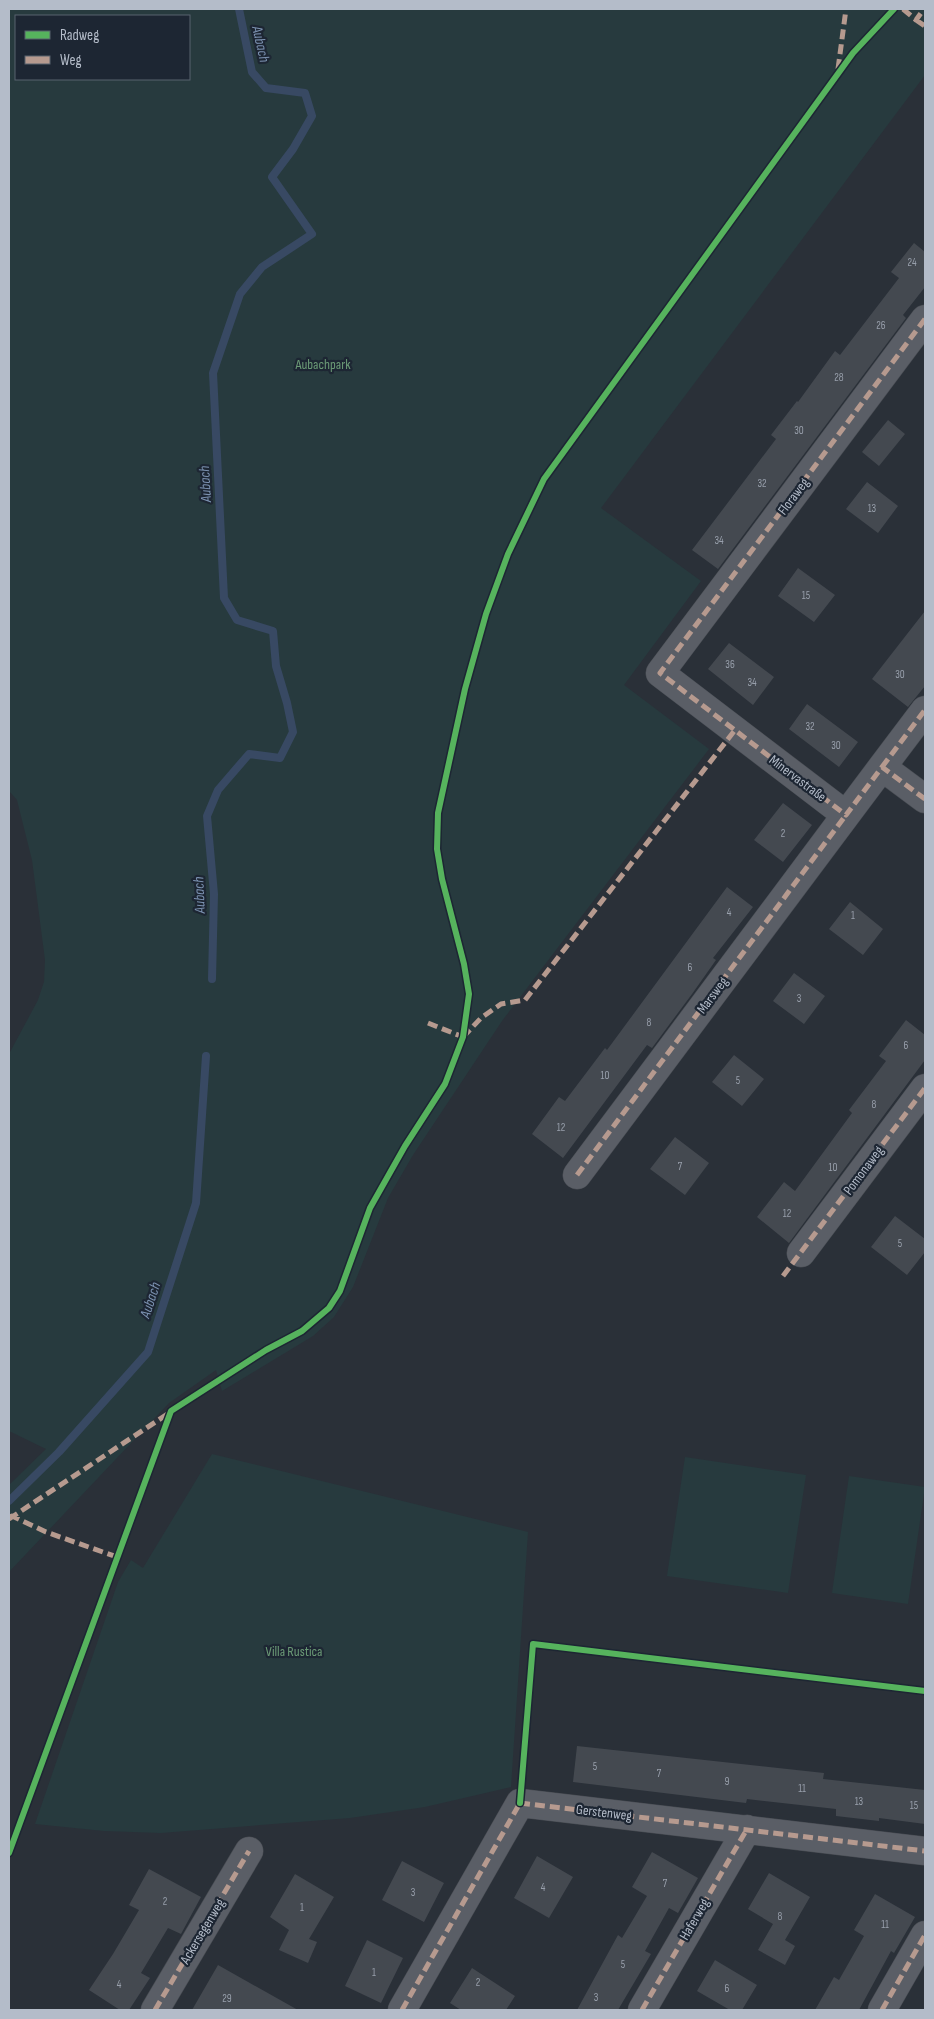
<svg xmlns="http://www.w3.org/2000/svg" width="934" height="2019" viewBox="0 0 934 2019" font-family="'Sofia Sans Condensed',sans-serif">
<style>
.green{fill:#273a3e;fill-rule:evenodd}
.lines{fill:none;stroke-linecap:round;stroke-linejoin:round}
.stream{stroke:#384963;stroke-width:8}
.building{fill:#444950}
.minor-casing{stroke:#484c53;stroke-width:29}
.minor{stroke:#5a5e66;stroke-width:28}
.quiet{stroke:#b69a8f;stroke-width:5;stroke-dasharray:10 5;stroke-linecap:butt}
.cycleway-casing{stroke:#1d2633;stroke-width:9}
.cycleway{stroke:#56b35d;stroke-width:6}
.labels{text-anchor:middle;stroke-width:4.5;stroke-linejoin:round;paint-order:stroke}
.number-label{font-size:11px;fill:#989fab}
.park-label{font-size:14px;fill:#6b9a76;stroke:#1d2633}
.street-label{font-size:14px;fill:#b4bcc9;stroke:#1d2633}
.water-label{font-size:15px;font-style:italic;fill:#7c92b1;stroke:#1d2633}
</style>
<rect width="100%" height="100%" fill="#2a3038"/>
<path class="green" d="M 9,9 L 925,9 L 925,75 L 601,508 L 701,581 L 624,685 L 709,749 L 502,1021 L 413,1155 L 388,1198 L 353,1287 L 334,1317 L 313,1336 L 222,1391 L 216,1370 L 169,1403 L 9,1572 L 9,1485 L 46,1449 L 9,1431 L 9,1054 L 38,1000 L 44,982 L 45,960 L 32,860 L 17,800 L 9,791 ZM 189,16 L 189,79 L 16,79 L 16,16 Z
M 212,1454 L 528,1532 L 511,1787 L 425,1807 L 350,1818 L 161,1833 L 104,1831 L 35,1824 L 118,1582 L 131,1560 L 143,1568 Z
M 685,1457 L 806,1475 L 788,1593 L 667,1576 Z
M 849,1476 L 925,1487 L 908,1604 L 832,1593 Z"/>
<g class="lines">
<path class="stream" d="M 212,979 L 214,894 L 207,816 L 218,790 L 249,754 L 280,758 L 293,732 L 287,703 L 276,666 L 273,631 L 237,620 L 224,598 L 213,373 L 240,294 L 262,267 L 312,234 L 272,177 L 293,149 L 312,116 L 305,93 L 266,88 L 252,72 L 239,9
M 9,1501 L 59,1452 L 148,1352 L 196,1203 L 206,1056"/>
</g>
<path class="building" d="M 914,243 L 925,252 L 925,287 L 903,315 L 906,318 L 718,569 L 692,550 L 776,439 L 771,435 L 797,401 L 798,402 L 835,351 L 840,355 L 899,278 L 891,272 Z
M 888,420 L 905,434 L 879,466 L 862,452 Z
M 867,482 L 898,506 L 878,533 L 846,509 Z
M 798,568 L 835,595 L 814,622 L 778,596 Z
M 925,611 L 925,686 L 908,707 L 872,679 Z
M 729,643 L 774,677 L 753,705 L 708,669 Z
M 807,704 L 858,742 L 839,767 L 789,729 Z
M 783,803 L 812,825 L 783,862 L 754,840 Z
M 727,887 L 753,907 L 713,958 L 716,960 L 692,994 L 652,1048 L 647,1045 L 563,1158 L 532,1134 L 559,1097 L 565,1101 L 605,1048 L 607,1050 Z
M 850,902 L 883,929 L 863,955 L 829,929 Z
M 794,973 L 825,996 L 804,1024 L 773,1001 Z
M 906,1020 L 925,1035 L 925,1060 L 789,1243 L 757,1217 L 784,1182 L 795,1191 L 852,1113 L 849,1110 L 886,1061 L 879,1056 Z
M 734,1055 L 764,1079 L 742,1106 L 712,1082 Z
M 675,1137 L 709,1163 L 685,1195 L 650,1169 Z
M 895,1216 L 925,1239 L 925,1252 L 907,1275 L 871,1247 Z
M 577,1746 L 824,1773 L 823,1779 L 925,1790 L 925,1824 L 879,1818 L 879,1821 L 836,1816 L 836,1809 L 747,1799 L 746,1803 L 573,1782 Z
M 652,1852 L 698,1878 L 678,1913 L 669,1908 L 645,1951 L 651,1954 L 618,2010 L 577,2010 L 618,1935 L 622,1938 L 647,1896 L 632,1887 Z
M 537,1856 L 573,1877 L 549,1918 L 514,1898 Z
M 402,1861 L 444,1883 L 424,1922 L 382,1900 Z
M 149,1869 L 201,1897 L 181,1934 L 168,1928 L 141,1973 L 150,1978 L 129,2010 L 120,2010 L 89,1990 L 113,1954 L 139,1910 L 129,1905 Z
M 769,1873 L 810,1897 L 785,1940 L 795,1946 L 785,1965 L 758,1950 L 773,1924 L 748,1909 Z
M 295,1874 L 334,1897 L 309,1939 L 317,1942 L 308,1963 L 279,1950 L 289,1930 L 270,1917 Z
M 875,1894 L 915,1917 L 894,1953 L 891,1951 L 859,2010 L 815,2010 L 834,1977 L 839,1980 L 864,1936 L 854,1930 Z
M 367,1940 L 403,1958 L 381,2003 L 345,1986 Z
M 715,1960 L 757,1985 L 742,2010 L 730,2010 L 697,1991 Z
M 218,1965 L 298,2010 L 192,2010 Z
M 472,1968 L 515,1996 L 506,2010 L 461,2010 L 450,2003 Z"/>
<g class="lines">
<g class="minor-casing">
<path id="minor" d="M 925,319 L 660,673 L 846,815 L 882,767 L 925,799
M 882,767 L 925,710
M 577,1175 L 846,815
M 801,1253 L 925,1088
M 155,2010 L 249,1851
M 402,2010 L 520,1803 L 925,1851
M 642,2010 L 747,1829
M 882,2010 L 925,1935"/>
</g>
<use href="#minor" class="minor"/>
<path class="quiet" d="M 903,9 L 916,20 L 924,9
M 916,20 L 925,26
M 838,69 L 846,9
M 925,319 L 660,673 L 846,815 L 882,767 L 925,799
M 882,767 L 925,710
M 428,1023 L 463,1037
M 463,1037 L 481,1018 L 501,1004 L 525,1000 L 735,730
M 577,1175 L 846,815
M 783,1276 L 925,1088
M 10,1517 L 12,1516 L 46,1532 L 117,1557
M 9,1519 L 169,1413
M 520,1803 L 925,1851
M 155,2010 L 249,1851
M 402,2010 L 520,1803 L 520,1799
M 642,2010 L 747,1829
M 882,2010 L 925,1935"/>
<g class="cycleway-casing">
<path id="cycleway" d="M 520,1803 L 533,1644 L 925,1691
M 9,1853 L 171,1411 L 266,1350 L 302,1331 L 329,1308 L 340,1291 L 370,1208 L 405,1146 L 445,1084 L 463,1037 L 469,994 L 464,964 L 442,879 L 437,849 L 438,813 L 465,689 L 486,614 L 508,554 L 544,479 L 853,53 L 894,9"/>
</g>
<use href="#cycleway" class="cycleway"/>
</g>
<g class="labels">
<g class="number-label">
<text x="912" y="266">24</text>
<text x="881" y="329">26</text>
<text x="839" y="381">28</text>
<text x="799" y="434">30</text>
<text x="762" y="487">32</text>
<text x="872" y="512">13</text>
<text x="719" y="544">34</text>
<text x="806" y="599">15</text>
<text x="730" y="668">36</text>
<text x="900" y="678">30</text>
<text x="752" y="686">34</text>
<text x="810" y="730">32</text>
<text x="836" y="749">30</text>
<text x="783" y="837">2</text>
<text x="729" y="916">4</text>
<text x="853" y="919">1</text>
<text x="690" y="971">6</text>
<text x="799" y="1002">3</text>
<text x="649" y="1026">8</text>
<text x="906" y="1049">6</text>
<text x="605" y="1079">10</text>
<text x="738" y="1084">5</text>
<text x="874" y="1108">8</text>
<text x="561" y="1131">12</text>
<text x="680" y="1170">7</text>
<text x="833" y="1171">10</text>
<text x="787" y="1217">12</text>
<text x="900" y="1247">5</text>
<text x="595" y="1770">5</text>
<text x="659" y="1777">7</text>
<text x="727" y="1785">9</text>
<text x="802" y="1792">11</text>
<text x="859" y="1805">13</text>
<text x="914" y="1809">15</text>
<text x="665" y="1887">7</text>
<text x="543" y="1891">4</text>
<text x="413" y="1896">3</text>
<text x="165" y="1905">2</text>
<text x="302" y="1911">1</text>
<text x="780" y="1920">8</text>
<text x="885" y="1928">11</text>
<text x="623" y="1968">5</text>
<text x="374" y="1976">1</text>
<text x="478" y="1986">2</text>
<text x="119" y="1988">4</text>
<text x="727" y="1992">6</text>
<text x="596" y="2001">3</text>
<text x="227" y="2002">29</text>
</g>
<g class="park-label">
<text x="323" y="369">Aubachpark</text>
<text x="294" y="1656">Villa Rustica</text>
</g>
<g class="street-label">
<text transform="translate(793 496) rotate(-53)" y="5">Floraweg</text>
<text transform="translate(798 778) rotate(37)" y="5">Minervastraße</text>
<text transform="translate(712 995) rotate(-53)" y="5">Marsweg</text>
<text transform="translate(863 1170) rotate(-53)" y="5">Pomonaweg</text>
<text transform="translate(604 1812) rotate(7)" y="5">Gerstenweg</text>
<text transform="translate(694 1919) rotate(-60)" y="5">Haferweg</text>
<text transform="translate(202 1931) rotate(-59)" y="5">Ackersegenweg</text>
</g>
<g class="water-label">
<text transform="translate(261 44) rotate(77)" y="5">Aubach</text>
<text transform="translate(205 484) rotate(-93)" y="5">Aubach</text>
<text transform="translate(199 895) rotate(-92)" y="5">Aubach</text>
<text transform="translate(150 1300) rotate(-72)" y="5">Aubach</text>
</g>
</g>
<rect width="934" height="2019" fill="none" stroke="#b4bcc9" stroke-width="20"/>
<rect x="15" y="15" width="175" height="65" fill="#1d2633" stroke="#59626f"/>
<rect x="25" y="31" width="25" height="8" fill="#56b35d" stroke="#59626f"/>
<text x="60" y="40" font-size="15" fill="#b4bcc9">Radweg</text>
<rect x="25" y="56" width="25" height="8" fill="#b69a8f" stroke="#59626f"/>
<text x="60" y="65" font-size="15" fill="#b4bcc9">Weg</text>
</svg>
